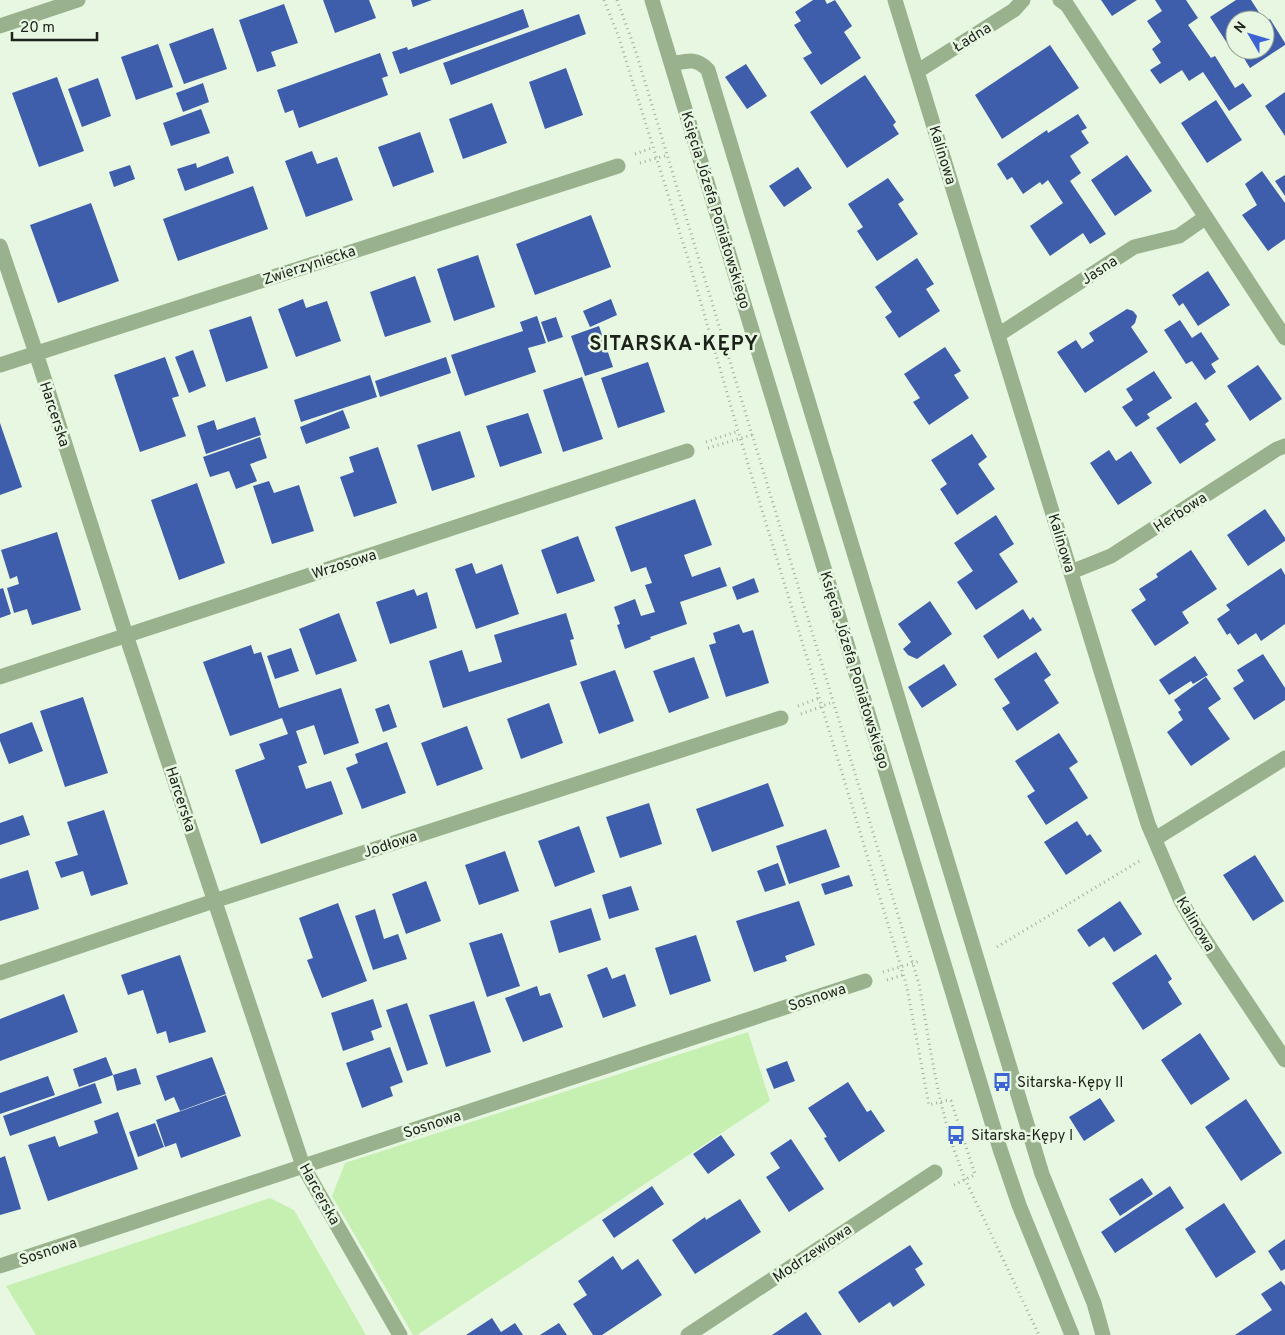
<svg xmlns="http://www.w3.org/2000/svg" width="1285" height="1335" viewBox="0 0 1285 1335" font-family="Overpass,sans-serif">
<style>
.green{fill:#c6f0b2}
.building{fill:#3e5dab}
.lines{fill:none;stroke-linecap:round;stroke-linejoin:round}
.path{stroke:#a4af9f;stroke-width:3;stroke-dasharray:1 4;stroke-linecap:butt}
.minor{stroke:#99b28d;stroke-width:15}
.labels{text-anchor:middle;stroke-width:5;stroke-linejoin:round;paint-order:stroke}
.street-label{font-size:15px;fill:#1d221a;stroke:#e8f7e2}
.poi-label{font-size:15px;fill:#1d221a;stroke:#e8f7e2;text-anchor:start}
.district-label{font-size:20px;font-weight:bold;letter-spacing:1px;fill:#1d221a;stroke:#e8f7e2}
</style>
<rect width="100%" height="100%" fill="#e8f7e2"/>
<path class="green" d="M 748,1032 L 770,1101 L 417,1335 L 413,1335 L 332,1196 L 345,1163 Z
M 270,1198 L 294,1210 L 366,1335 L 36,1335 L 6,1286 Z"/>
<path class="building" d="M 323,0 L 369,0 L 376,18 L 335,33 Z
M 411,0 L 432,0 L 413,7 Z
M 813,0 L 825,0 L 827,4 L 835,0 L 852,26 L 844,32 L 861,58 L 821,85 L 803,58 L 812,53 L 794,25 L 801,21 L 795,12 Z
M 1101,0 L 1137,0 L 1112,16 Z
M 1155,0 L 1186,0 L 1198,18 L 1188,25 L 1211,58 L 1215,56 L 1235,88 L 1243,83 L 1252,96 L 1229,111 L 1203,72 L 1189,81 L 1182,70 L 1160,84 L 1150,70 L 1161,63 L 1152,49 L 1161,42 L 1147,21 L 1162,11 Z
M 1236,0 L 1251,0 L 1264,20 L 1235,20 L 1235,42 L 1229,46 L 1210,17 Z
M 284,4 L 298,43 L 271,52 L 276,66 L 257,72 L 239,20 Z
M 523,9 L 529,27 L 400,74 L 392,52 L 407,47 L 408,50 Z
M 579,14 L 586,34 L 451,85 L 443,63 Z
M 1270,19 L 1285,43 L 1285,45 L 1250,68 L 1239,50 L 1265,50 L 1265,22 Z
M 213,28 L 227,69 L 184,84 L 169,44 Z
M 158,44 L 173,87 L 136,100 L 121,57 Z
M 1050,45 L 1079,88 L 1002,139 L 975,95 Z
M 380,53 L 388,76 L 382,78 L 388,95 L 299,128 L 293,110 L 285,113 L 277,90 Z
M 746,64 L 767,96 L 747,109 L 725,77 Z
M 566,68 L 583,115 L 545,129 L 529,82 Z
M 865,75 L 896,122 L 893,125 L 899,134 L 847,168 L 810,112 Z
M 57,77 L 84,151 L 39,167 L 12,93 Z
M 98,78 L 111,116 L 82,127 L 68,89 Z
M 203,83 L 209,102 L 183,112 L 176,93 Z
M 1285,92 L 1285,136 L 1265,106 Z
M 1216,100 L 1242,140 L 1207,163 L 1181,123 Z
M 492,103 L 507,143 L 463,159 L 449,119 Z
M 201,109 L 210,133 L 171,146 L 163,123 Z
M 1078,114 L 1087,128 L 1081,131 L 1089,143 L 1070,156 L 1081,173 L 1070,181 L 1106,234 L 1090,244 L 1083,233 L 1050,256 L 1030,226 L 1063,203 L 1048,180 L 1042,185 L 1040,182 L 1023,194 L 1012,177 L 1007,180 L 997,164 L 1047,130 L 1048,133 Z
M 420,132 L 434,172 L 393,187 L 378,147 Z
M 312,151 L 317,164 L 337,157 L 353,200 L 306,217 L 285,161 Z
M 1127,155 L 1152,191 L 1115,216 L 1091,180 Z
M 228,156 L 234,173 L 185,191 L 177,169 L 196,163 L 197,168 Z
M 130,165 L 135,179 L 114,187 L 109,172 Z
M 798,167 L 812,188 L 784,207 L 769,186 Z
M 1262,171 L 1285,203 L 1285,239 L 1268,251 L 1242,215 L 1257,205 L 1245,184 Z
M 1285,175 L 1285,196 L 1275,181 Z
M 888,178 L 904,200 L 898,204 L 918,234 L 877,261 L 857,231 L 863,227 L 848,204 Z
M 253,186 L 268,229 L 178,261 L 163,219 Z
M 91,203 L 119,281 L 58,303 L 30,225 Z
M 591,215 L 611,267 L 535,295 L 516,244 Z
M 478,255 L 495,307 L 454,321 L 437,269 Z
M 917,258 L 934,284 L 926,289 L 940,311 L 899,338 L 885,317 L 892,312 L 875,287 Z
M 1208,271 L 1230,305 L 1198,326 L 1183,303 L 1179,306 L 1172,295 Z
M 415,276 L 431,322 L 385,337 L 370,292 Z
M 303,299 L 306,308 L 327,301 L 341,341 L 296,357 L 278,309 Z
M 611,299 L 617,315 L 590,327 L 583,311 Z
M 1127,309 L 1133,311 L 1137,316 L 1135,323 L 1131,327 L 1148,352 L 1085,393 L 1057,352 L 1076,340 L 1082,349 L 1094,341 L 1089,333 Z
M 251,316 L 268,368 L 226,382 L 209,330 Z
M 537,316 L 546,343 L 528,348 L 536,372 L 465,396 L 451,355 L 523,331 L 520,322 Z
M 556,317 L 563,337 L 548,342 L 541,322 Z
M 1180,320 L 1192,338 L 1201,332 L 1219,359 L 1211,364 L 1216,372 L 1205,380 L 1192,361 L 1186,364 L 1164,330 Z
M 599,326 L 613,367 L 585,376 L 571,336 Z
M 945,347 L 961,371 L 954,375 L 969,398 L 929,425 L 913,402 L 920,398 L 904,374 Z
M 193,350 L 206,386 L 189,393 L 175,357 Z
M 165,357 L 179,396 L 172,398 L 186,436 L 140,452 L 114,375 Z
M 446,357 L 451,373 L 380,397 L 375,381 Z
M 648,362 L 665,412 L 618,428 L 601,378 Z
M 1258,365 L 1282,399 L 1250,421 L 1227,386 Z
M 1154,371 L 1172,398 L 1147,414 L 1150,418 L 1136,427 L 1122,407 L 1133,400 L 1126,389 Z
M 370,375 L 377,397 L 301,422 L 294,400 Z
M 582,377 L 603,439 L 563,452 L 543,390 Z
M 1196,402 L 1209,421 L 1205,424 L 1216,440 L 1180,464 L 1156,428 Z
M 343,410 L 350,428 L 306,444 L 300,427 Z
M 528,413 L 542,453 L 500,467 L 486,426 Z
M 255,417 L 261,435 L 206,454 L 197,426 L 214,420 L 217,430 Z
M 0,423 L 22,487 L 0,495 Z
M 460,431 L 475,477 L 432,491 L 417,445 Z
M 972,434 L 987,457 L 978,464 L 995,489 L 957,515 L 940,489 L 947,484 L 931,460 Z
M 260,437 L 267,458 L 250,464 L 257,481 L 236,489 L 229,471 L 210,477 L 203,457 Z
M 378,447 L 397,503 L 354,517 L 340,477 L 354,472 L 349,457 Z
M 1109,450 L 1116,461 L 1131,451 L 1152,483 L 1118,505 L 1090,463 Z
M 269,481 L 274,493 L 299,485 L 314,531 L 272,544 L 253,486 Z
M 197,483 L 225,563 L 179,580 L 151,500 Z
M 695,499 L 712,545 L 684,555 L 692,577 L 720,567 L 727,586 L 680,602 L 687,624 L 650,637 L 651,639 L 625,649 L 617,625 L 620,624 L 614,607 L 635,599 L 641,616 L 655,612 L 645,585 L 652,583 L 646,567 L 631,572 L 615,527 Z
M 1265,509 L 1285,538 L 1285,541 L 1248,566 L 1227,535 Z
M 996,515 L 1014,544 L 999,554 L 1018,582 L 976,610 L 957,582 L 973,571 L 954,543 Z
M 57,532 L 81,610 L 32,625 L 27,609 L 14,613 L 7,588 L 19,584 L 17,576 L 10,579 L 1,550 Z
M 578,536 L 595,581 L 557,594 L 541,550 Z
M 1191,550 L 1217,589 L 1182,612 L 1189,623 L 1155,646 L 1131,610 L 1146,600 L 1139,589 L 1158,577 L 1156,574 Z
M 472,563 L 476,574 L 502,564 L 519,614 L 476,629 L 455,569 Z
M 1281,568 L 1285,575 L 1285,624 L 1261,641 L 1256,633 L 1238,645 L 1230,633 L 1227,635 L 1217,619 L 1230,610 L 1226,605 Z
M 754,578 L 759,592 L 737,600 L 732,587 Z
M 3,588 L 11,614 L 0,618 L 0,589 Z
M 414,589 L 417,596 L 427,592 L 437,628 L 390,644 L 376,602 Z
M 930,601 L 952,634 L 917,659 L 908,655 L 903,649 L 911,642 L 898,624 Z
M 1023,609 L 1030,620 L 1033,617 L 1042,630 L 998,659 L 983,636 Z
M 339,613 L 357,661 L 316,675 L 299,629 Z
M 566,613 L 574,639 L 570,640 L 577,665 L 443,708 L 429,661 L 462,650 L 469,672 L 502,662 L 494,635 Z
M 739,624 L 743,633 L 753,630 L 769,683 L 726,697 L 709,645 L 716,643 L 713,633 Z
M 251,645 L 254,654 L 261,652 L 279,708 L 341,688 L 359,743 L 324,755 L 314,725 L 296,731 L 307,763 L 298,766 L 306,789 L 331,781 L 343,814 L 261,844 L 235,770 L 265,759 L 259,744 L 288,734 L 282,718 L 230,736 L 203,662 Z
M 291,648 L 299,671 L 275,679 L 267,656 Z
M 1036,652 L 1051,675 L 1044,680 L 1059,703 L 1017,731 L 1002,708 L 1010,703 L 994,679 Z
M 1263,654 L 1285,688 L 1285,700 L 1254,720 L 1233,688 L 1244,681 L 1237,670 Z
M 1195,656 L 1208,675 L 1193,684 L 1191,681 L 1169,695 L 1159,680 Z
M 694,657 L 709,698 L 669,713 L 653,671 Z
M 944,664 L 957,685 L 922,708 L 908,687 Z
M 615,670 L 634,721 L 599,734 L 580,682 Z
M 1206,677 L 1221,699 L 1208,708 L 1230,739 L 1191,766 L 1167,732 L 1183,720 L 1178,712 L 1181,710 L 1174,700 Z
M 83,697 L 108,773 L 65,787 L 40,711 Z
M 549,703 L 563,743 L 521,759 L 507,719 Z
M 389,704 L 397,727 L 383,732 L 375,709 Z
M 32,722 L 43,751 L 9,764 L 0,741 L 0,734 Z
M 467,726 L 483,769 L 437,786 L 421,743 Z
M 1059,733 L 1078,762 L 1069,768 L 1088,798 L 1046,825 L 1027,796 L 1035,791 L 1015,761 Z
M 387,742 L 406,793 L 362,809 L 346,768 L 358,763 L 355,754 Z
M 768,783 L 784,826 L 712,852 L 696,809 Z
M 649,803 L 662,844 L 620,858 L 606,817 Z
M 104,810 L 128,884 L 91,896 L 83,871 L 61,878 L 55,862 L 78,855 L 67,822 Z
M 23,815 L 30,835 L 0,845 L 0,823 Z
M 1077,821 L 1087,836 L 1090,834 L 1102,851 L 1066,875 L 1044,842 Z
M 579,826 L 595,872 L 555,887 L 538,841 Z
M 826,829 L 840,867 L 789,884 L 776,846 Z
M 505,851 L 519,891 L 479,905 L 465,865 Z
M 1255,855 L 1284,901 L 1253,921 L 1223,875 Z
M 778,863 L 786,885 L 765,892 L 757,871 Z
M 28,870 L 39,909 L 0,921 L 0,879 Z
M 849,875 L 853,886 L 825,895 L 821,884 Z
M 426,881 L 441,921 L 406,934 L 392,894 Z
M 631,886 L 639,910 L 609,919 L 602,895 Z
M 799,901 L 815,945 L 785,956 L 787,961 L 754,972 L 736,921 Z
M 1120,901 L 1142,934 L 1114,952 L 1104,937 L 1089,947 L 1077,930 Z
M 338,903 L 367,981 L 322,998 L 307,960 L 313,958 L 299,918 Z
M 591,908 L 601,940 L 559,953 L 550,921 Z
M 375,909 L 384,939 L 398,934 L 407,959 L 373,970 L 355,916 Z
M 502,933 L 520,986 L 487,997 L 469,943 Z
M 696,935 L 711,981 L 670,995 L 655,948 Z
M 1156,954 L 1172,979 L 1168,982 L 1182,1004 L 1143,1030 L 1112,983 Z
M 180,955 L 206,1032 L 169,1043 L 166,1031 L 157,1034 L 143,990 L 128,995 L 121,975 Z
M 607,967 L 612,979 L 625,974 L 636,1006 L 603,1018 L 587,975 Z
M 537,986 L 540,996 L 550,993 L 563,1027 L 523,1042 L 505,998 Z
M 64,994 L 78,1032 L 0,1061 L 0,1019 Z
M 373,999 L 382,1027 L 371,1031 L 374,1040 L 343,1051 L 331,1013 Z
M 474,1001 L 491,1052 L 446,1067 L 429,1015 Z
M 407,1003 L 428,1064 L 407,1071 L 386,1010 Z
M 1200,1033 L 1230,1079 L 1191,1105 L 1161,1060 Z
M 390,1047 L 403,1082 L 390,1087 L 393,1096 L 362,1108 L 346,1063 Z
M 106,1057 L 113,1075 L 79,1087 L 73,1069 Z
M 212,1057 L 226,1094 L 180,1111 L 174,1097 L 165,1101 L 156,1076 Z
M 787,1061 L 795,1081 L 774,1089 L 766,1069 Z
M 136,1068 L 141,1084 L 117,1091 L 113,1075 Z
M 48,1076 L 55,1095 L 0,1114 L 0,1093 Z
M 848,1082 L 867,1112 L 871,1110 L 885,1131 L 839,1162 L 824,1138 L 827,1137 L 808,1108 Z
M 95,1083 L 102,1103 L 10,1136 L 3,1116 Z
M 226,1095 L 241,1136 L 181,1158 L 176,1143 L 165,1147 L 156,1120 Z
M 1100,1098 L 1115,1121 L 1084,1141 L 1069,1117 Z
M 1246,1099 L 1282,1153 L 1241,1181 L 1205,1127 Z
M 118,1112 L 138,1169 L 48,1201 L 28,1145 L 55,1136 L 59,1147 L 98,1133 L 94,1121 Z
M 155,1123 L 164,1147 L 138,1157 L 129,1132 Z
M 721,1135 L 735,1155 L 708,1174 L 693,1154 Z
M 791,1139 L 824,1189 L 789,1212 L 766,1177 L 780,1168 L 770,1153 Z
M 5,1156 L 21,1209 L 0,1215 L 0,1158 Z
M 1142,1178 L 1153,1194 L 1120,1216 L 1109,1199 Z
M 652,1186 L 664,1204 L 614,1238 L 602,1220 Z
M 1170,1186 L 1184,1208 L 1115,1253 L 1101,1232 Z
M 740,1199 L 761,1232 L 695,1274 L 672,1240 L 705,1217 L 706,1220 Z
M 1224,1203 L 1256,1252 L 1216,1278 L 1185,1229 Z
M 1285,1239 L 1285,1269 L 1281,1271 L 1268,1251 Z
M 910,1245 L 923,1264 L 915,1269 L 925,1285 L 893,1307 L 890,1302 L 859,1323 L 838,1292 Z
M 613,1256 L 622,1270 L 638,1259 L 662,1295 L 602,1335 L 593,1335 L 573,1304 L 587,1295 L 578,1281 Z
M 1281,1281 L 1285,1286 L 1285,1335 L 1235,1335 L 1272,1310 L 1261,1294 Z
M 806,1312 L 822,1335 L 772,1335 Z
M 492,1318 L 501,1332 L 515,1323 L 523,1335 L 466,1335 Z
M 559,1323 L 567,1335 L 540,1335 L 543,1333 Z"/>
<g class="lines">
<path class="path" d="M 604,0 L 618,35 L 690,265 L 738,431 L 901,967 L 907,988 L 929,1105 L 948,1100 L 951,1101 L 974,1171 L 975,1174 L 972,1176 L 954,1185
M 617,0 L 635,49 L 919,984 C 931,1050 939,1117 965,1179 L 1039,1335
M 635,154 L 652,148
M 640,163 L 668,155
M 706,442 L 738,431
M 708,448 L 752,435
M 798,706 L 819,698
M 801,714 L 833,702
M 997,947 L 1141,860
M 883,972 L 920,961
M 887,980 L 903,975"/>
<path class="minor" d="M 652,0 L 1000,1149 L 1019,1205 L 1072,1335
M 895,0 L 1148,824 L 1181,901 L 1195,925 L 1285,1060
M 1060,0 L 1067,5 L 1285,338
M 0,26 L 78,0
M 672,64 C 687,61 696,57 708,70 L 1042,1174 L 1094,1303 L 1103,1335
M 918,71 L 1014,10 L 1023,0
M 0,246 L 36,353 L 126,635 L 303,1166 L 400,1335
M 998,335 L 1134,247 L 1179,236 L 1206,217
M 0,365 L 618,166
M 1071,572 L 1111,556 L 1277,449 L 1285,446
M 0,677 L 687,451
M 1155,839 L 1285,758
M 0,973 L 214,901 L 781,718
M 0,1266 L 865,981
M 688,1335 L 935,1172"/>
</g>
<defs>
<g id="bus-bare" transform="scale(1.5)"><path d="M-5-6H5V4H4V6H2V4H-2V6H-4V4H-5ZM-3.5-4V0h7V-4ZM-3.5 1.2v1.5H-2V1.2ZM2 1.2v1.5H3.5V1.2Z" fill="#3c64d5" stroke="#e8f7e2" stroke-width="2.5" paint-order="stroke"/></g>
</defs>
<g fill-rule="evenodd">
<use href="#bus-bare" x="1002" y="1082"/>
<use href="#bus-bare" x="956" y="1135"/>
</g>
<g class="labels">
<g class="street-label">
<text transform="translate(972 37) rotate(-32)" y="5">Ładna</text>
<text transform="translate(943 155) rotate(73)" y="5">Kalinowa</text>
<text transform="translate(716 210) rotate(73)" y="5">Księcia Józefa Poniatowskiego</text>
<text transform="translate(309 265) rotate(-18)" y="5">Zwierzyniecka</text>
<text transform="translate(1099 270) rotate(-33)" y="5">Jasna</text>
<text transform="translate(55 414) rotate(72)" y="5">Harcerska</text>
<text transform="translate(1180 512) rotate(-33)" y="5">Herbowa</text>
<text transform="translate(1062 543) rotate(73)" y="5">Kalinowa</text>
<text transform="translate(344 564) rotate(-18)" y="5">Wrzosowa</text>
<text transform="translate(855 670) rotate(73)" y="5">Księcia Józefa Poniatowskiego</text>
<text transform="translate(181 799) rotate(72)" y="5">Harcerska</text>
<text transform="translate(390 844) rotate(-18)" y="5">Jodłowa</text>
<text transform="translate(1196 924) rotate(59)" y="5">Kalinowa</text>
<text transform="translate(817 997) rotate(-18)" y="5">Sosnowa</text>
<text transform="translate(432 1124) rotate(-18)" y="5">Sosnowa</text>
<text transform="translate(320 1194) rotate(61)" y="5">Harcerska</text>
<text transform="translate(48 1251) rotate(-18)" y="5">Sosnowa</text>
<text transform="translate(812 1253) rotate(-34)" y="5">Modrzewiowa</text>
</g>
<g class="poi-label">
<text x="1017" y="1087">Sitarska-Kępy II</text>
<text x="971" y="1140">Sitarska-Kępy I</text>
</g>
<g class="district-label">
<text x="674" y="350">SITARSKA-KĘPY</text>
</g>
</g>
<g transform="translate(1250 35) rotate(308)"><circle r="24" fill="#e8f7e2" stroke="#97a292"/>
<path d="M0-4L9 19L0 12L-9 19Z" fill="#3c64d5"/>
<text y="-8" font-size="14" font-weight="bold" text-anchor="middle" fill="#1d221a">N</text>
</g>
<path d="M12 32v8h85v-8" fill="none" stroke="#1d221a" stroke-width="2.5"/>
<text x="20" y="32" font-size="15" fill="#1d221a" stroke="#e8f7e2" stroke-width="4" paint-order="stroke">20 m</text>
</svg>
